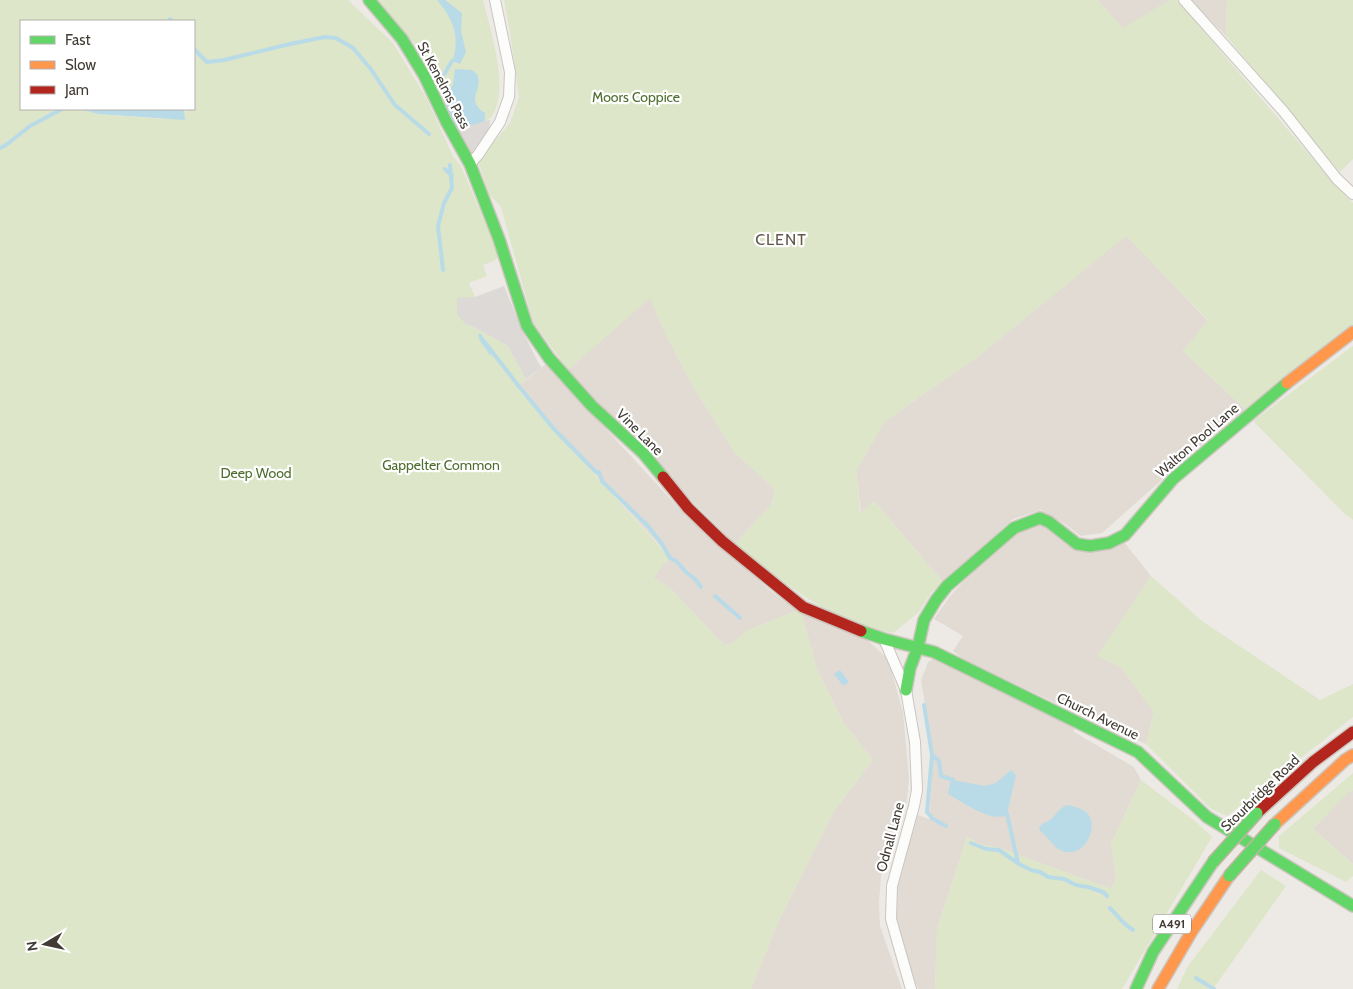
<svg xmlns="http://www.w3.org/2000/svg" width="1353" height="989" viewBox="0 0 1353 989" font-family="Cabin,sans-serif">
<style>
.residential{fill:#e1dbd4}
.green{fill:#dde6c8;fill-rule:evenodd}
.parking{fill:#dcd9d6}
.water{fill:#b9dbe8}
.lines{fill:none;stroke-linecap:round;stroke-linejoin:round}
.stream{stroke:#b9dbe8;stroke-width:4}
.street-casing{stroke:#c9c6c2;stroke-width:12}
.fast-casing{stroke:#ccc6be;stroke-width:14}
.slow-casing{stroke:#ccc6be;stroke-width:14}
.jam-casing{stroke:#ccc6be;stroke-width:14}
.street{stroke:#fcfcfb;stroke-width:10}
.fast{stroke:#63d668;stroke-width:11}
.slow{stroke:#ff974d;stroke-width:11}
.jam{stroke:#b3261e;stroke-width:11}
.fast-bridge-casing{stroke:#c3b4a3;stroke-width:14;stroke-linecap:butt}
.fast-bridge{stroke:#63d668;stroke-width:11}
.labels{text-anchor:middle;stroke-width:4.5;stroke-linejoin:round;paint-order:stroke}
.shield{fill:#fff;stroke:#7a7671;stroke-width:1}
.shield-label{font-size:12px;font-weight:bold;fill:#413b34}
.street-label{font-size:14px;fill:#413b34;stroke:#fff}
.park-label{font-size:14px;fill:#4d6d2d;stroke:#fff}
.quarter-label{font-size:16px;letter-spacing:1px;fill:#63574c;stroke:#fff}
</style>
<rect width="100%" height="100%" fill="#edeae6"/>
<path class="residential" d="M 1098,0 L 1170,0 L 1123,29 Z
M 1190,0 L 1227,0 L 1226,36 Z
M 1126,235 L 1208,321 L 1183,351 L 1245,409 L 1217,431 L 1102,533 L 1081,536 L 1065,524 L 1041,510 L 1013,519 L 943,582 L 875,502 L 861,514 L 856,471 L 884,422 L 980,355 Z
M 650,297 L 666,335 L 694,388 L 735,453 L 775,489 L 771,505 L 735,544 L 681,490 L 568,370 Z
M 546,364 L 687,517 L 773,593 L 798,610 L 748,630 L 731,644 L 724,645 L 671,589 L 653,577 L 670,557 L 517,387 Z
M 1039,523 L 1068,546 L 1124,542 L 1151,576 L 1098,656 L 1121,667 L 1154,712 L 1146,744 L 967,662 L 953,651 L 963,636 L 934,619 L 950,596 L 979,565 L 1016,533 Z
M 801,612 L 864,637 L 888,659 L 903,712 L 909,778 L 908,791 L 906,805 L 881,876 L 879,903 L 880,926 L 902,989 L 751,989 L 779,920 L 834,811 L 873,760 L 843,722 L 817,669 Z
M 936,657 L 1074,725 L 1074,732 L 1134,767 L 1141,780 L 1111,844 L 1116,878 L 1111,889 L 1000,848 L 980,844 L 967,837 L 937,928 L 935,989 L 918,989 L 903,949 L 896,915 L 896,884 L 915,814 L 929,819 L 933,755 L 921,680 L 928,662 Z
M 1349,791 L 1353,791 L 1353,864 L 1313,829 Z"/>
<path class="green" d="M 0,0 L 348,0 L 393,43 L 427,99 L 453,156 L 461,166 L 499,256 L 494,261 L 483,265 L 487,276 L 469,283 L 475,297 L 467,325 L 476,328 L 508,346 L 526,379 L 517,388 L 670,558 L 653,577 L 671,589 L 724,645 L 731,644 L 748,630 L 798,610 L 801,612 L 817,669 L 843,722 L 873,760 L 834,811 L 779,920 L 751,989 L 0,989 ZM 21,21 L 194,21 L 194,109 L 184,109 L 186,112 L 164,119 L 98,114 L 79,109 L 21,109 Z
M 373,0 L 483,0 C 490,28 511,92 491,117 C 483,126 462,125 450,127 L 419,48 Z
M 504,0 L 1098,0 L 1123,28 L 1170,0 L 1177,0 L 1330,179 L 1353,203 L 1353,325 L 1245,409 L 1183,351 L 1208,320 L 1126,236 L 980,355 L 884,422 L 856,471 L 860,513 L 874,501 L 943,582 L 931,593 L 919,612 L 893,633 C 883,631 872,630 862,626 C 813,608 776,576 735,544 L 771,505 L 775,489 L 735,453 L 694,388 L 666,335 L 650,298 L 568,370 L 533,322 L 501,207 L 489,194 L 478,161 L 510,123 L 519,97 L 510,33 Z
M 1227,0 L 1353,0 L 1353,159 L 1340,172 L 1226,36 Z
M 1353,346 L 1353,520 L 1345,514 L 1253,421 Z
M 1151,576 L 1202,621 L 1320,700 L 1353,684 L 1353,717 L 1227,816 L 1210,808 L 1146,744 L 1154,712 L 1121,667 L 1097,656 Z
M 1353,773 L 1353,791 L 1349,792 L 1313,829 L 1353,864 L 1353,876 L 1346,882 L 1279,848 L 1279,836 Z
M 1141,780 L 1195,821 L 1212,837 L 1122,989 L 935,989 L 937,928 L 967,837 L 980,844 L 1000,848 L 1111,889 L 1116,878 L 1111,844 Z
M 1261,870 L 1286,886 L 1213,989 L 1177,989 L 1188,966 Z"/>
<path class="parking" d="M 490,120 L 488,149 L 478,161 L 450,127 Z
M 504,286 L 523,332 L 539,364 L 542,367 L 526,379 L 508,346 L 476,328 L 467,325 L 457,315 L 457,298 L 475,297 Z"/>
<path class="water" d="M 437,0 L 445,0 L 462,13 L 461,31 L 466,52 L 460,64 L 452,61 C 461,37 453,19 437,0 Z
M 455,69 L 472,70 L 477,74 C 484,91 464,99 485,113 L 485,121 C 474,125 462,128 451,123 L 445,100 L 453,84 Z
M 79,109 L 184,109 L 185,120 L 98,114 Z
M 480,333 L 495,352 L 490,355 L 480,341 L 478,335 Z
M 840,670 L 849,682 L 843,686 L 834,674 Z
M 1011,770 L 1016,775 L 1007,814 C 994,825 961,801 948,794 L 950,783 L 953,780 L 984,786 L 996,783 Z
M 1067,805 C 1074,806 1084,809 1088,814 C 1099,828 1084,861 1060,850 C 1053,847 1048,836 1040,831 L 1039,828 C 1042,823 1045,823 1050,820 C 1056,815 1059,808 1067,805 Z"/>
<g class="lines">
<path class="stream" d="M 170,19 L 172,21
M 194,49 L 207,62 L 224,60 L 290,44 L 325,37 L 336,38 L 353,48 L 370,68 L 395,105 L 429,134
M 439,92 L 438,85 L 452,61
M 0,148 L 6,145 L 30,126 L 62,109
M 445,169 L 452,176
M 443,270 L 438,226 L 444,203 L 452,188 L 450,165
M 493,353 L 521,389 L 554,429 L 596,472 L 599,472 L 602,481 L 648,526 L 662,544 L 670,558 L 676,561 L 687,573 L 695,579 L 701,587
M 715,596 L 740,618
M 924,705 L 932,755 L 927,812 L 933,819 L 946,826
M 932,755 L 939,761 L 941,776 L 953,780
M 1007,814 L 1018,863
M 971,843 L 986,849 L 999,850 L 1019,864 L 1031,870 L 1040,872 L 1048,877 L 1064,879 L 1076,885 L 1088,887 L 1103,892 L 1107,896
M 1110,908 C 1119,917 1122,923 1133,930
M 1196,978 L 1214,989"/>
<g class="street-casing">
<path id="street" d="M 1184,0 L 1284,112 L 1337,179 L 1353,194
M 470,164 L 478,155 L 500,122 L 509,97 L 510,72 L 495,0
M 884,639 L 906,690 L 915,742 L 917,790 L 914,806 L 892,886 L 891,919 L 911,989"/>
</g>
<g class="fast-casing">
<path id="fast" d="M 369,0 L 402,39 L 424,75 L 446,121 L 470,164 L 499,239 L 527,326 L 549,358 L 592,406 L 643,453 L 663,477
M 861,631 L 884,639 L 934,652 L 1138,752 L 1207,817 L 1353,906
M 906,690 L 910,668 L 918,647 L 924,620 L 936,600 L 947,586 L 1014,528 L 1040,518 L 1049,522 L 1077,544 L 1090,546 L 1109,543 L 1125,535 L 1173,479 L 1287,383
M 1136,989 L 1153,952 L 1213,862"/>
</g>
<g class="slow-casing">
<path id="slow" d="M 1287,383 L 1353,332
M 1275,824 L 1345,760 L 1353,755
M 1158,989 L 1192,931 L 1229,876"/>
</g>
<g class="jam-casing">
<path id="jam" d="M 663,477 L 688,508 L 722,541 L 803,607 L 861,631
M 1257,813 L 1313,762 L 1353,732"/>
</g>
<use href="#street" class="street"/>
<use href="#fast" class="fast"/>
<use href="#slow" class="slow"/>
<use href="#jam" class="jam"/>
<g class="fast-bridge-casing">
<path id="fast-bridge" d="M 1213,862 L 1257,813
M 1229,876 L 1275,824"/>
</g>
<use href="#fast-bridge" class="fast-bridge"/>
</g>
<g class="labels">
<rect class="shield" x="1153" y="914.5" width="38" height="19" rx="4"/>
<g class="shield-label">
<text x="1172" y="928">A491</text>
</g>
<g class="street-label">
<text transform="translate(444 85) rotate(62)" y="5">St Kenelms Pass</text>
<text transform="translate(640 432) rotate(45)" y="5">Vine Lane</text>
<text transform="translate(1197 440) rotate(-41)" y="5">Walton Pool Lane</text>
<text transform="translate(1098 716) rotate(26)" y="5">Church Avenue</text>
<text transform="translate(1260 793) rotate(-44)" y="5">Stourbridge Road</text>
<text transform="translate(890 837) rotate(-75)" y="5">Odnall Lane</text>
</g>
<g class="park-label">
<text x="636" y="102">Moors Coppice</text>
<text x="441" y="470">Gappelter Common</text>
<text x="256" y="478">Deep Wood</text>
</g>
<g class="quarter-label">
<text x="781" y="245">CLENT</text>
</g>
</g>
<rect x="20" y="20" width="175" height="90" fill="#ffffff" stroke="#b3b1ae"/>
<rect x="30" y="36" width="25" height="8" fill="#63d668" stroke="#b3b1ae"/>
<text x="65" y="45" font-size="15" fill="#413b34">Fast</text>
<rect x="30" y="61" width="25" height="8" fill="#ff974d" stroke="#b3b1ae"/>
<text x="65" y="70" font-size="15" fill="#413b34">Slow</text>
<rect x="30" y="86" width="25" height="8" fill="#b3261e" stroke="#b3b1ae"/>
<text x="65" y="95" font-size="15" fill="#413b34">Jam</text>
<g transform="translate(45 944) rotate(261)" stroke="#ffffff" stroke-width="4" paint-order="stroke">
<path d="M0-4L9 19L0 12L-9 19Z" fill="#413b34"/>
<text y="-8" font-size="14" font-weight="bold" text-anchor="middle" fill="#413b34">N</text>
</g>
</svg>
